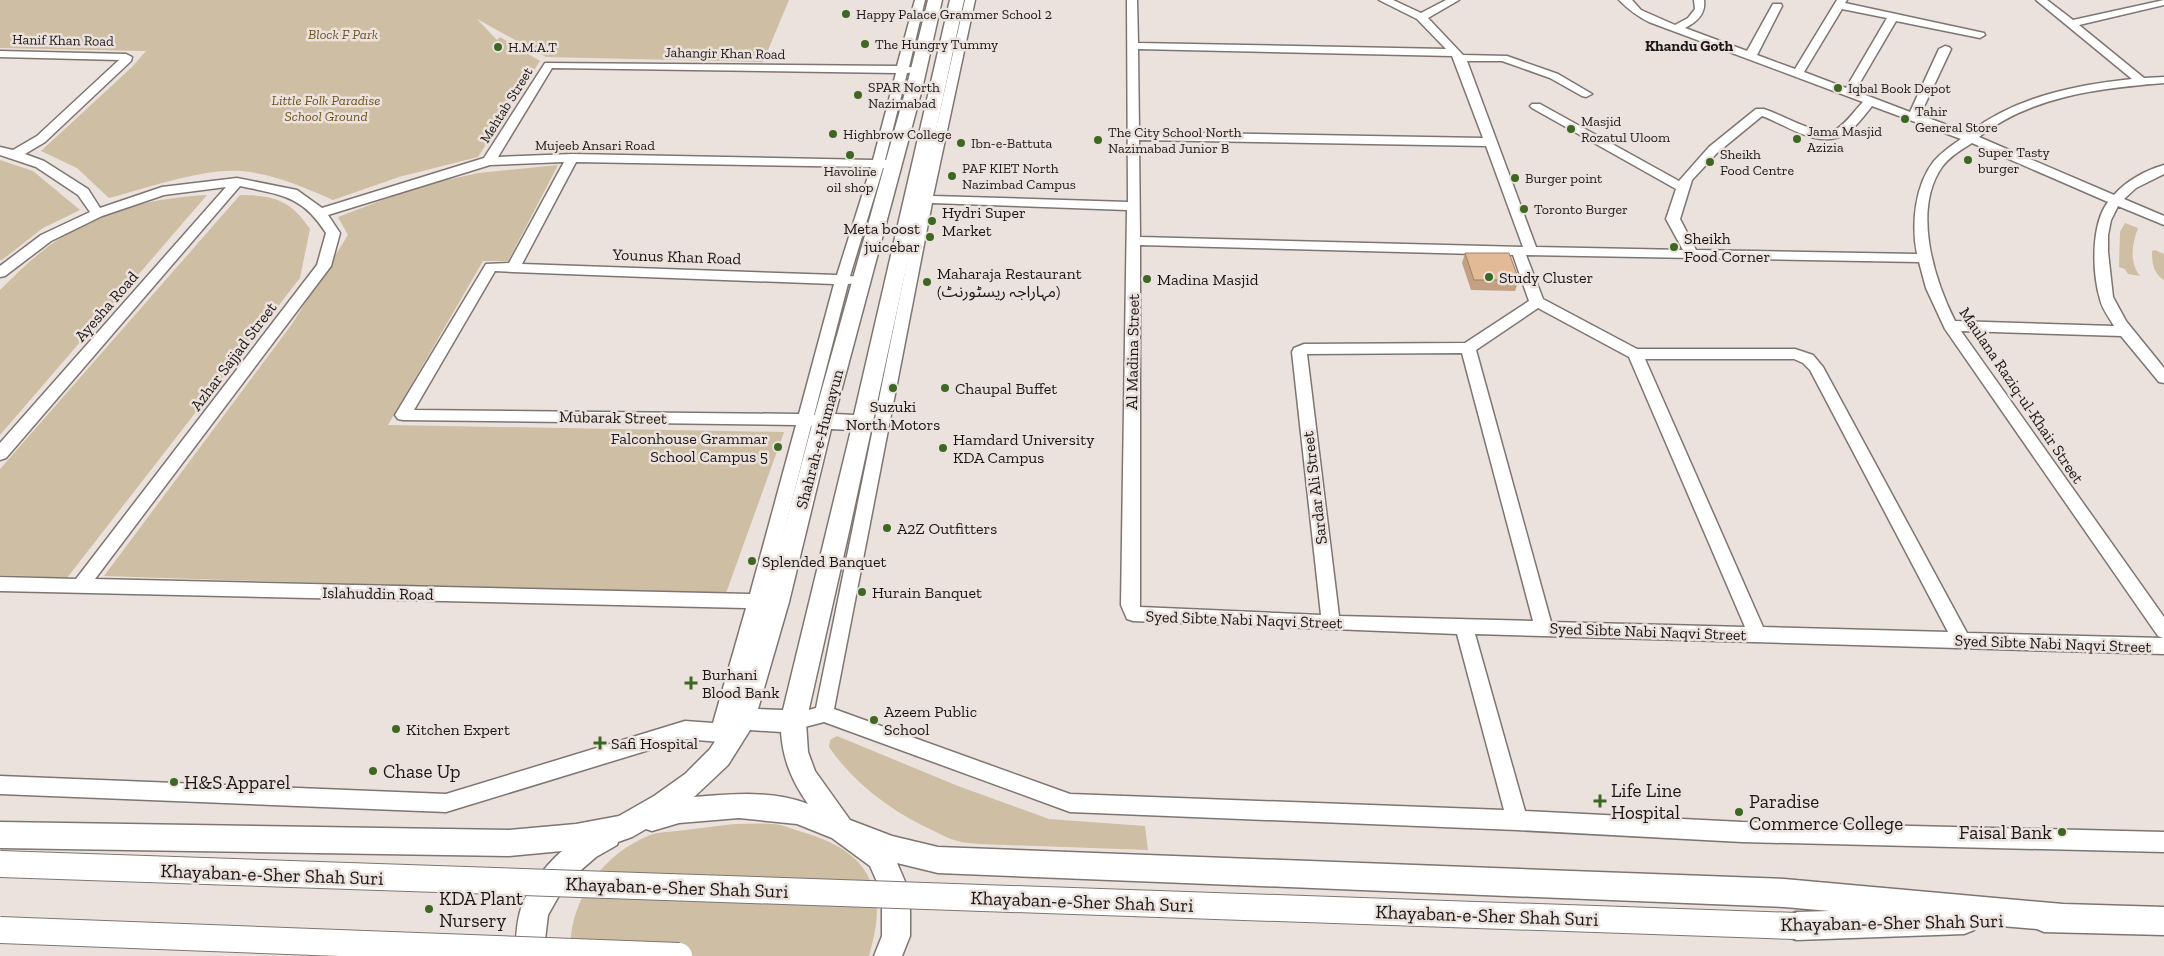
<svg xmlns="http://www.w3.org/2000/svg" width="2164" height="956" viewBox="0 0 2164 956" font-family="'Zilla Slab','Noto Sans Arabic',serif">
<style>
.green{fill:#cebea3}
.lines{fill:none;stroke-linecap:round;stroke-linejoin:round}
.minor-casing{stroke:#7e7571;stroke-width:3}
.major-casing{stroke:#7e7571;stroke-width:3}
.minor{fill:#fff;fill-rule:evenodd}
.major{fill:#fff;fill-rule:evenodd}
.major-bridge-casing{stroke:#7e7571;stroke-width:28;stroke-linecap:butt}
.major-bridge{stroke:#fff;stroke-width:26}
.wall{fill:#c3a081}
.building{fill:#e3ba96;stroke:#9f8269}
.poi-dot{fill:#3d6723;stroke:#ece2dd;stroke-width:2}
.labels{text-anchor:middle;stroke-width:5;stroke-linejoin:round;paint-order:stroke}
.far-poi-label{font-size:14px;fill:#1b1716;stroke:#ece2dd;text-anchor:start}
.far-park-label{font-size:14px;font-style:italic;fill:#6e531d;stroke:#ece2dd}
.far-street-label{font-size:14px;fill:#1b1716;stroke:#ece2dd}
.far-neighbourhood-label{font-size:15px;font-weight:bold;fill:#1b1716;stroke:#ece2dd}
.poi-label{font-size:16px;fill:#1b1716;stroke:#ece2dd;text-anchor:start}
.street-label{font-size:16px;fill:#1b1716;stroke:#ece2dd}
.near-poi-label{font-size:19px;fill:#1b1716;stroke:#ece2dd;text-anchor:start}
.near-street-label{font-size:19px;fill:#1b1716;stroke:#ece2dd}
</style>
<rect width="100%" height="100%" fill="#ece2dd"/>
<path class="green" d="M 0,0 L 789,0 L 763,62 L 546,57 L 477,19 L 497,40 L 500,37 L 540,61 L 478,157 L 399,177 L 333,200 C 304,187 274,174 241,171 C 202,168 148,188 109,198 L 77,168 L 41,151 L 132,67 L 146,51 L 0,48 Z
M 0,160 L 33,171 L 80,210 L 43,228 L 2,260 L 0,260 Z
M 558,165 L 508,261 L 483,261 L 388,425 L 784,432 L 725,596 L 104,576 L 292,324 L 348,235 L 338,217 L 422,185 L 479,173 Z
M 207,195 L 0,435 L 0,290 C 21,269 43,248 68,233 C 109,209 159,197 207,195 Z
M 240,195 C 273,195 291,200 310,229 L 300,278 L 67,578 L 0,575 L 0,469 Z
M 2125,223 L 2138,228 C 2132,244 2129,262 2140,276 L 2128,274 L 2125,269 L 2119,267 L 2120,232 Z
M 2155,250 L 2164,254 L 2164,280 C 2153,273 2152,263 2152,251 Z
M 837,736 L 958,786 L 1049,819 L 1145,826 L 1148,850 L 979,844 C 972,843 964,843 957,841 C 950,839 942,835 936,832 C 894,813 855,785 829,747 L 830,740 Z
M 734,824 C 747,824 760,823 772,824 C 782,824 792,829 802,832 C 838,843 869,858 876,900 C 879,919 874,937 869,956 L 571,956 C 566,904 602,854 650,835 C 658,832 668,832 677,831 C 696,829 715,826 734,824 Z"/>
<g class="lines">
<g class="minor-casing">
<path id="minor" d="M 915,0 L 925,0 L 909,67 L 916,68 L 918,70 L 916,72 L 907,73 L 885,160 L 891,161 L 893,164 L 891,167 L 883,168 L 850,276 L 857,277 L 859,280 L 857,283 L 848,284 L 814,415 L 818,416 L 821,420 L 818,424 L 811,426 L 768,595 L 783,597 L 786,602 L 783,607 L 777,609 L 764,609 L 732,725 L 736,726 L 739,732 L 736,738 L 720,742 L 685,739 L 446,812 L 0,794 L 0,776 L 446,794 L 685,721 L 713,723 L 746,608 L 0,591 L 0,577 L 76,579 L 317,265 L 326,233 C 302,195 281,195 240,186 L 6,458 L 0,460 L 0,443 L 226,187 L 164,195 L 102,216 L 51,241 L 5,276 L 0,277 L 0,266 L 41,235 L 90,212 L 78,195 L 36,167 L 0,155 L 0,147 L 13,150 L 37,136 L 119,60 L 0,57 L 0,51 L 126,54 L 132,57 L 131,61 L 45,142 L 25,154 L 44,161 L 88,189 L 100,208 L 162,187 L 237,178 L 297,190 L 322,208 L 484,158 L 545,63 L 897,66 ZM 552,68 L 896,73 L 873,160 L 572,154 L 498,157 ZM 564,162 L 509,263 L 486,264 L 395,415 L 398,419 L 403,420 L 796,425 L 750,594 L 95,579 L 331,266 L 340,233 L 328,215 L 490,165 ZM 576,162 L 871,167 L 837,275 L 522,264 ZM 495,271 L 513,272 L 834,284 L 799,414 L 414,410 Z
M 965,0 L 975,0 L 933,196 L 1128,202 L 1127,0 L 1137,0 L 1138,43 L 1446,49 L 1417,19 L 1379,0 L 1393,0 L 1421,13 L 1446,0 L 1459,0 L 1428,18 L 1463,55 L 1507,56 L 1558,74 L 1592,94 L 1586,97 L 1582,96 L 1550,78 L 1502,61 L 1467,61 L 1536,247 L 1683,250 L 1666,219 L 1676,189 L 1532,108 L 1530,106 L 1532,104 L 1540,104 L 1679,181 L 1709,147 L 1756,109 L 1764,109 C 1781,114 1819,138 1835,130 C 1846,124 1854,111 1863,102 L 1649,22 C 1637,16 1628,9 1619,0 L 1632,0 L 1641,10 L 1675,25 L 1688,18 L 1695,9 L 1694,0 L 1704,0 C 1706,14 1697,22 1685,28 L 1747,51 L 1773,4 L 1781,4 L 1782,6 L 1757,55 L 1795,69 L 1837,0 L 1847,0 L 1845,3 L 1984,33 L 1985,35 L 1980,38 L 1896,21 L 1855,91 L 1910,112 L 1939,49 L 1945,46 L 1949,47 L 1951,49 L 1920,115 L 1969,133 C 2015,97 2075,85 2132,79 L 2036,0 L 2047,0 L 2073,20 L 2164,0 L 2164,5 L 2079,25 L 2144,78 L 2164,77 L 2164,83 C 2100,88 2031,96 1979,137 L 2114,195 C 2126,181 2146,170 2164,165 L 2164,174 L 2136,188 L 2124,199 L 2164,216 L 2164,225 L 2118,206 L 2111,220 L 2108,235 L 2108,252 L 2113,297 L 2126,321 L 2164,368 L 2164,383 L 2159,382 L 2121,336 L 1961,331 L 2164,617 L 2164,654 L 1475,634 L 1525,811 L 1742,822 L 2164,832 L 2164,852 L 1742,842 L 1517,830 L 1070,812 L 824,722 L 793,730 L 786,728 L 783,722 L 786,716 L 816,708 L 919,203 L 911,202 L 910,199 L 911,196 L 921,195 ZM 1842,9 L 1887,18 L 1846,88 L 1804,72 ZM 1138,49 L 1452,56 L 1483,138 L 1139,132 ZM 1872,106 L 1961,139 C 1952,145 1942,152 1934,161 C 1915,185 1911,224 1917,254 L 1696,250 L 1680,219 L 1692,180 L 1717,153 L 1762,116 C 1785,124 1816,148 1842,136 C 1854,130 1864,116 1872,106 ZM 1139,140 L 1486,146 L 1523,247 L 1140,237 ZM 1972,143 L 2108,202 C 2091,224 2092,272 2100,299 C 2102,309 2109,317 2114,326 L 1955,321 C 1934,279 1912,210 1942,167 C 1949,157 1961,150 1972,143 ZM 932,203 L 1127,210 L 1121,605 L 1127,619 L 1133,621 L 1457,634 L 1504,810 L 1070,794 L 834,709 ZM 1140,245 L 1513,255 L 1529,301 L 1465,343 L 1304,344 L 1294,348 L 1292,352 L 1321,615 L 1140,607 ZM 1526,255 L 1919,262 L 1926,288 L 1945,329 L 2158,636 L 2163,638 L 1967,633 L 1823,367 L 1813,355 L 1795,349 L 1637,349 L 1543,299 ZM 1538,308 L 1629,357 L 1745,627 L 1551,622 L 1476,350 ZM 1462,353 L 1533,621 L 1339,616 L 1307,354 ZM 1645,359 L 1794,359 L 1803,363 L 1810,370 L 1948,632 L 1763,627 Z"/>
</g>
<g class="major-casing">
<path id="major" d="M 928,0 L 942,0 L 922,89 L 835,414 L 854,415 L 950,0 L 964,0 L 851,523 L 806,722 L 808,752 L 815,771 L 850,820 L 892,836 L 938,847 L 1784,879 L 2063,904 L 2164,907 L 2164,935 L 2044,932 L 2037,929 L 1977,924 L 1974,930 L 1964,934 L 1796,940 L 1786,936 L 1782,926 L 1786,916 L 1796,912 L 1830,911 L 1784,907 L 938,873 L 897,863 L 910,893 L 910,936 L 902,956 L 874,956 L 882,936 L 882,893 L 870,866 L 832,838 L 797,824 L 739,818 L 679,823 L 652,831 L 646,829 L 632,837 L 618,842 L 617,845 L 596,857 L 566,883 L 548,915 L 543,956 L 515,956 C 516,942 516,926 520,912 C 525,891 546,865 562,851 L 509,856 L 0,848 L 0,822 L 509,830 L 576,824 L 619,816 L 654,796 L 685,774 L 710,749 L 732,715 L 765,602 L 813,421 L 906,89 ZM 831,429 L 851,430 L 783,710 L 758,709 L 789,602 ZM 750,730 L 781,732 C 783,760 792,781 808,804 C 773,790 731,794 694,797 L 728,765 Z"/>
</g>
<use href="#minor" class="minor"/>
<use href="#major" class="major"/>
<g class="major-bridge-casing">
<path id="major-bridge" d="M 0,864 L 1796,926
M 0,930 L 679,956"/>
</g>
<use href="#major-bridge" class="major-bridge"/>
</g>
<path class="wall" d="M 1465,253 L 1519,280 L 1515,291 L 1471,290 L 1462,263 Z"/>
<path class="building" d="M 1465,253 L 1509,253 L 1519,280 L 1474,280 Z"/>
<g class="poi-dot">
<circle cx="846" cy="14" r="5"/>
<circle cx="865" cy="44" r="5"/>
<circle cx="498" cy="47" r="5"/>
<circle cx="1838" cy="88" r="5"/>
<circle cx="858" cy="95" r="5"/>
<circle cx="1905" cy="119" r="5"/>
<circle cx="1571" cy="129" r="5"/>
<circle cx="833" cy="134" r="5"/>
<circle cx="1797" cy="139" r="5"/>
<circle cx="1098" cy="140" r="5"/>
<circle cx="961" cy="143" r="5"/>
<circle cx="850" cy="155" r="5"/>
<circle cx="1968" cy="160" r="5"/>
<circle cx="1710" cy="162" r="5"/>
<circle cx="952" cy="176" r="5"/>
<circle cx="1515" cy="178" r="5"/>
<circle cx="1524" cy="209" r="5"/>
<circle cx="932" cy="221" r="5"/>
<circle cx="930" cy="237" r="5"/>
<circle cx="1674" cy="247" r="5"/>
<circle cx="1489" cy="277" r="5"/>
<circle cx="1147" cy="279" r="5"/>
<circle cx="927" cy="282" r="5"/>
<circle cx="893" cy="388" r="5"/>
<circle cx="945" cy="388" r="5"/>
<circle cx="778" cy="447" r="5"/>
<circle cx="943" cy="448" r="5"/>
<circle cx="887" cy="528" r="5"/>
<circle cx="752" cy="561" r="5"/>
<circle cx="862" cy="592" r="5"/>
<path d="M688.5 675.5h5v5h5v5h-5v5h-5v-5h-5v-5h5z"/>
<circle cx="874" cy="720" r="5"/>
<circle cx="396" cy="729" r="5"/>
<path d="M597.5 735.5h5v5h5v5h-5v5h-5v-5h-5v-5h5z"/>
<circle cx="373" cy="771" r="5"/>
<circle cx="174" cy="782" r="5"/>
<path d="M1597.5 793.5h5v5h5v5h-5v5h-5v-5h-5v-5h5z"/>
<circle cx="1739" cy="812" r="5"/>
<circle cx="2062" cy="832" r="5"/>
<circle cx="429" cy="909" r="5"/>
</g>
<g class="labels">
<g class="far-poi-label">
<text x="856" y="19">Happy Palace Grammer School 2</text>
<text x="875" y="49">The Hungry Tummy</text>
<text x="508" y="52">H.M.A.T</text>
<text x="868" y="92">SPAR North<tspan x="868" dy="16">Nazimabad</tspan></text>
<text x="1848" y="93">Iqbal Book Depot</text>
<text x="1915" y="116">Tahir<tspan x="1915" dy="16">General Store</tspan></text>
<text x="1581" y="126">Masjid<tspan x="1581" dy="16">Rozatul Uloom</tspan></text>
<text x="1807" y="136">Jama Masjid<tspan x="1807" dy="16">Azizia</tspan></text>
<text x="1108" y="137">The City School North<tspan x="1108" dy="16">Nazimabad Junior B</tspan></text>
<text x="843" y="139">Highbrow College</text>
<text x="971" y="148">Ibn-e-Battuta</text>
<text x="1978" y="157">Super Tasty<tspan x="1978" dy="16">burger</tspan></text>
<text x="1720" y="159">Sheikh<tspan x="1720" dy="16">Food Centre</tspan></text>
<text x="962" y="173">PAF KIET North<tspan x="962" dy="16">Nazimbad Campus</tspan></text>
<text x="850" y="176" text-anchor="middle">Havoline<tspan x="850" dy="16">oil shop</tspan></text>
<text x="1525" y="183">Burger point</text>
<text x="1534" y="214">Toronto Burger</text>
</g>
<g class="far-park-label">
<text x="343" y="39">Block F Park</text>
<text x="326" y="105">Little Folk Paradise<tspan x="326" dy="16">School Ground</tspan></text>
</g>
<g class="far-street-label">
<text transform="translate(63 40) rotate(1)" y="5">Hanif Khan Road</text>
<text transform="translate(725 53) rotate(1)" y="5">Jahangir Khan Road</text>
<text transform="translate(506 105) rotate(-58)" y="5">Mehtab Street</text>
<text x="595" y="150">Mujeeb Ansari Road</text>
</g>
<g class="far-neighbourhood-label">
<text x="1689" y="51">Khandu Goth</text>
</g>
<g class="poi-label">
<text x="942" y="218">Hydri Super<tspan x="942" dy="18">Market</tspan></text>
<text x="920" y="234" text-anchor="end">Meta boost<tspan x="920" dy="18">juicebar</tspan></text>
<text x="1684" y="244">Sheikh<tspan x="1684" dy="18">Food Corner</tspan></text>
<text x="937" y="279">Maharaja Restaurant<tspan x="937" dy="18">(مہاراجہ ریسٹورنٹ)</tspan></text>
<text x="1499" y="283">Study Cluster</text>
<text x="1157" y="285">Madina Masjid</text>
<text x="955" y="394">Chaupal Buffet</text>
<text x="893" y="412" text-anchor="middle">Suzuki<tspan x="893" dy="18">North Motors</tspan></text>
<text x="768" y="444" text-anchor="end">Falconhouse Grammar<tspan x="768" dy="18">School Campus 5</tspan></text>
<text x="953" y="445">Hamdard University<tspan x="953" dy="18">KDA Campus</tspan></text>
<text x="897" y="534">A2Z Outfitters</text>
<text x="762" y="567">Splended Banquet</text>
<text x="872" y="598">Hurain Banquet</text>
<text x="702" y="680">Burhani<tspan x="702" dy="18">Blood Bank</tspan></text>
<text x="884" y="717">Azeem Public<tspan x="884" dy="18">School</tspan></text>
<text x="406" y="735">Kitchen Expert</text>
<text x="611" y="749">Safi Hospital</text>
</g>
<g class="street-label">
<text transform="translate(677 256) rotate(2)" y="6">Younus Khan Road</text>
<text transform="translate(106 306) rotate(-49)" y="6">Ayesha Road</text>
<text transform="translate(1132 352) rotate(-89)" y="6">Al Madina Street</text>
<text transform="translate(233 356) rotate(-53)" y="6">Azhar Sajjad Street</text>
<text transform="translate(2022 395) rotate(56)" y="6">Maulana Raziq-ul-Khair Street</text>
<text transform="translate(613 417) rotate(1)" y="6">Mubarak Street</text>
<text transform="translate(819 439) rotate(-75)" y="6">Shahrah-e-Humayun</text>
<text transform="translate(1314 488) rotate(-97)" y="6">Sardar Ali Street</text>
<text transform="translate(378 593) rotate(1)" y="6">Islahuddin Road</text>
<text transform="translate(1244 619) rotate(2)" y="6">Syed Sibte Nabi Naqvi Street</text>
<text transform="translate(1648 631) rotate(2)" y="6">Syed Sibte Nabi Naqvi Street</text>
<text transform="translate(2053 643) rotate(2)" y="6">Syed Sibte Nabi Naqvi Street</text>
</g>
<g class="near-poi-label">
<text x="383" y="778">Chase Up</text>
<text x="184" y="789">H&amp;S Apparel</text>
<text x="1611" y="797">Life Line<tspan x="1611" dy="22">Hospital</tspan></text>
<text x="1749" y="808">Paradise<tspan x="1749" dy="22">Commerce College</tspan></text>
<text x="2052" y="839" text-anchor="end">Faisal Bank</text>
<text x="439" y="905">KDA Plant<tspan x="439" dy="22">Nursery</tspan></text>
</g>
<g class="near-street-label">
<text transform="translate(272 874) rotate(2)" y="7">Khayaban-e-Sher Shah Suri</text>
<text transform="translate(677 887) rotate(2)" y="7">Khayaban-e-Sher Shah Suri</text>
<text transform="translate(1082 901) rotate(2)" y="7">Khayaban-e-Sher Shah Suri</text>
<text transform="translate(1487 915) rotate(2)" y="7">Khayaban-e-Sher Shah Suri</text>
<text transform="translate(1892 922) rotate(-1)" y="7">Khayaban-e-Sher Shah Suri</text>
</g>
</g>
</svg>
